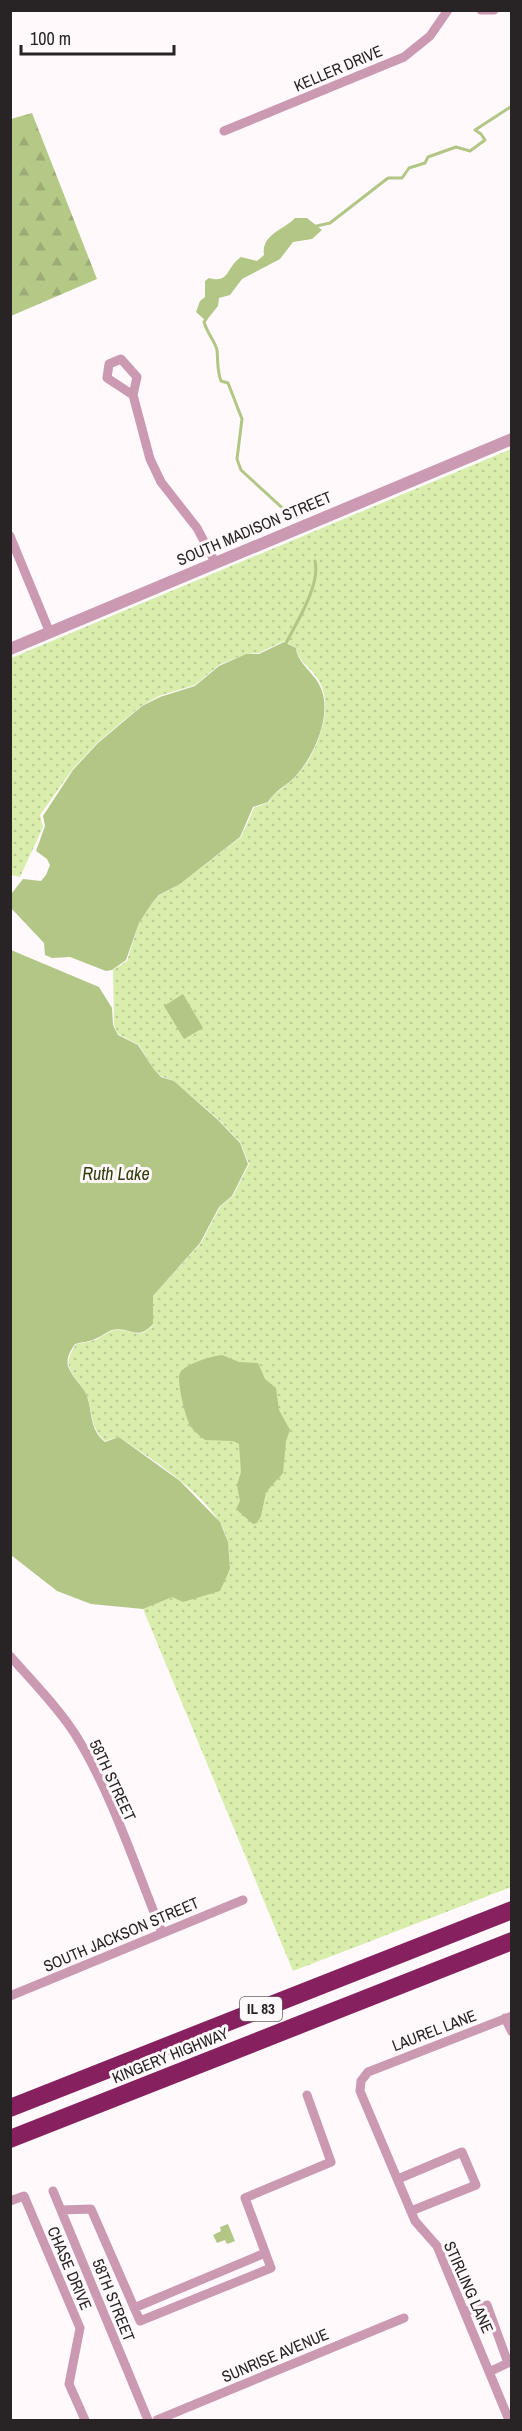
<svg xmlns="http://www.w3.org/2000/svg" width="522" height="2431" viewBox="0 0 522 2431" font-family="'Archivo Narrow',sans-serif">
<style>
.grass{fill:url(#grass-dots)}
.forest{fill:url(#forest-firs)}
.water{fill:#b2c685}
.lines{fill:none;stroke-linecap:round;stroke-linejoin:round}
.stream{stroke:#b2c685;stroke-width:3}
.minor{stroke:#cb99b1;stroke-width:9}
.tertiary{stroke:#cb99b1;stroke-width:12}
.motorway{stroke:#87205e;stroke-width:18}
.labels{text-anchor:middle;stroke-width:6;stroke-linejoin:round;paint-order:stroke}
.shield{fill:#fff9fc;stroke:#686366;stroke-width:1.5}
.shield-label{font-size:15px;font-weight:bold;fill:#282325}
.street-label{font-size:16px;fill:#282325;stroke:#fff9fc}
.water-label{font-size:18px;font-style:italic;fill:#313d0b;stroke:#fff9fc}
</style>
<defs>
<pattern id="grass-dots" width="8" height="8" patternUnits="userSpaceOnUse" patternTransform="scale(1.5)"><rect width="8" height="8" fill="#d9eeac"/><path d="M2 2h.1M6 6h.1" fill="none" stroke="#bacc94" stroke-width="1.8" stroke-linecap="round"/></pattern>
<pattern id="forest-firs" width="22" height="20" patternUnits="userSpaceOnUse" patternTransform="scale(1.5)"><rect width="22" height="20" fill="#b5c987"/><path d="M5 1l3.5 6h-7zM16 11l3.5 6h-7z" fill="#9cac74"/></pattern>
</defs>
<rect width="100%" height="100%" fill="#fff9fc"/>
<path class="grass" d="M 511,449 L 511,1887 L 293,1971 L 143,1609 L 230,1571 C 229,1554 229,1535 219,1521 C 196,1487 153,1460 119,1437 L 105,1441 C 88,1427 94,1407 84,1390 C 80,1383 71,1375 69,1366 C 67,1358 72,1351 76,1344 C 82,1343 89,1342 95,1340 C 103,1337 108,1330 117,1330 C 134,1329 138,1341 153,1325 L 153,1296 L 201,1243 L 220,1207 L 233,1196 L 249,1164 L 240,1142 L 218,1119 L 174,1081 L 161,1076 L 153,1068 L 139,1045 L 118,1034 L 114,1025 L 113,970 L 127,961 L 139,923 L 152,903 L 160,895 L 180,884 L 241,837 L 254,808 L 269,802 L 272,796 C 282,788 295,780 303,768 C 319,746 334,707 319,681 C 313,669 298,662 296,648 L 284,641 L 259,653 L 246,654 L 219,665 L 195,685 L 159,696 L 141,706 L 98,742 L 72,770 L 40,815 L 43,827 L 20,877 L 11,875 L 11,658 Z"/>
<path class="forest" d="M 32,113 L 97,279 L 11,316 L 11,119 Z"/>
<path class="water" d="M 295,218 L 307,218 L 322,230 L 312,239 L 293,242 L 280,259 L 242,279 L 230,295 L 219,298 L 218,306 L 206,321 L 196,312 L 200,301 L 205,297 L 205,281 L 209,278 C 230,284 226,267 241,257 L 257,261 L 264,255 C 261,234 284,230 295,218 Z
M 284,642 L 296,648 C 297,664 317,674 322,691 C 331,718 314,756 295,777 C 286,786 274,791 268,802 L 253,807 L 240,837 L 180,884 L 159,895 L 152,903 L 139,923 L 126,960 L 112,970 L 106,971 L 70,957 L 52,958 L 45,955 L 44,943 L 11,908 L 12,893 L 23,879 L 41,881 L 46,875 L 50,865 L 47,859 L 36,851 L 45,826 L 43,816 L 73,770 L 98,743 L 142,706 L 160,697 L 195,686 L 219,666 L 246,654 L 259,654 Z
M 11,950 L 99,987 L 112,1008 L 113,1025 L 118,1035 L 138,1045 L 153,1068 L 161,1077 L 174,1081 L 218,1120 L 240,1143 L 248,1164 L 232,1196 L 219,1207 L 200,1243 L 153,1296 L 153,1324 C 137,1342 130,1326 112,1330 C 106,1332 101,1337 95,1339 C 89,1342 82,1342 75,1344 C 71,1350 66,1357 68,1366 C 71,1375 79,1383 84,1390 C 94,1407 87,1428 105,1442 L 119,1437 L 180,1481 L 220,1522 L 228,1542 L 230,1569 L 220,1591 L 183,1602 L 172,1597 L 143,1609 L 91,1604 L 57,1591 L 11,1555 Z
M 183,994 L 203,1028 L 184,1039 L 164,1006 Z
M 222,1355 L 239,1362 L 258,1363 L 265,1379 L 276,1388 L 279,1410 L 290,1430 L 286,1441 L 283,1473 L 266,1492 L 261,1516 L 257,1523 L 253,1524 L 236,1509 L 240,1501 L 237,1485 L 241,1472 L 239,1444 L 233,1441 L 205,1440 C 200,1436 195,1432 191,1427 C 186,1420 176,1380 180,1373 C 185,1364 212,1356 222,1355 Z
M 228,2224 L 235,2241 L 227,2244 L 225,2240 L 217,2243 L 213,2235 L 221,2231 L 220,2227 Z"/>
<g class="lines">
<path class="stream" d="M 312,227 L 330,223 L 388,178 L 402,178 L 409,168 L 425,163 L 428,157 L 456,147 L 470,151 L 485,140 L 481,134 L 475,130 L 512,106
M 206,319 L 204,322 C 207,333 215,341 217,350 C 218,361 217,371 221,381 L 228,383 L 242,419 L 237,459 L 241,470 L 289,514
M 284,647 C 295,625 321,585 315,561"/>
<path class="minor" d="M 481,10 L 494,10
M 224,131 L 404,57 L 430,36 L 448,10
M 133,395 L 107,378 L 109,364 L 121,359 L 137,377 L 133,395 L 150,459 L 161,482 L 197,528 L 215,562
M 10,536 L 50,633
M 10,1656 C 32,1681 57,1706 75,1734 C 111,1791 136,1869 162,1932
M 10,1996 L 243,1900
M 505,2018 L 512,2032
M 398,2179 L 462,2152 L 476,2185 L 411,2211
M 53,2191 L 148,2420
M 10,2201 L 24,2196 L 80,2328 L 69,2384 L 85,2420
M 62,2210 L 91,2209 L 140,2321 L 271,2268 L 245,2198 L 331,2162 L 307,2095
M 134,2308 L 265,2253
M 464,2312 L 487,2305 L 508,2363 L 489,2372
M 157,2420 L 404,2318
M 509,2420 L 437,2246 L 415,2221 L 360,2091 L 361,2081 L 368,2072 L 512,2016"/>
<path class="tertiary" d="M 10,649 L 512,439"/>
<path class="motorway" d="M 10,2108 L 512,1910
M 10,2139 L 512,1941"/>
</g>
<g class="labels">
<rect class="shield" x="240" y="1997" width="42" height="24" rx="4.5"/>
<g class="shield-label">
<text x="261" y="2014">IL 83</text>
</g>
<g class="street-label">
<text transform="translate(338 68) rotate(-23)" y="6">KELLER DRIVE</text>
<text transform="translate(254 528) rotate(-23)" y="6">SOUTH MADISON STREET</text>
<text transform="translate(113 1780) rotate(65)" y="6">58TH STREET</text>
<text transform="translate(121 1934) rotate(-23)" y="6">SOUTH JACKSON STREET</text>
<text transform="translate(434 2030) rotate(-21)" y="6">LAUREL LANE</text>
<text transform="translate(170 2055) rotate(-22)" y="6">KINGERY HIGHWAY</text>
<text transform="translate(70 2268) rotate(67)" y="6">CHASE DRIVE</text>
<text transform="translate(469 2287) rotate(66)" y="6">STIRLING LANE</text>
<text transform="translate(114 2300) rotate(68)" y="6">58TH STREET</text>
<text transform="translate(275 2355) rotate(-23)" y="6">SUNRISE AVENUE</text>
</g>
<g class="water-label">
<text x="116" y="1180">Ruth Lake</text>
</g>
</g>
<rect width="522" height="2431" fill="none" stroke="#282325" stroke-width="24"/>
<path d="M21 45v9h153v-9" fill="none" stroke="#282325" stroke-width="3"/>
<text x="30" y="45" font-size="18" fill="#282325" stroke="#fff9fc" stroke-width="4.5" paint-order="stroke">100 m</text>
</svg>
